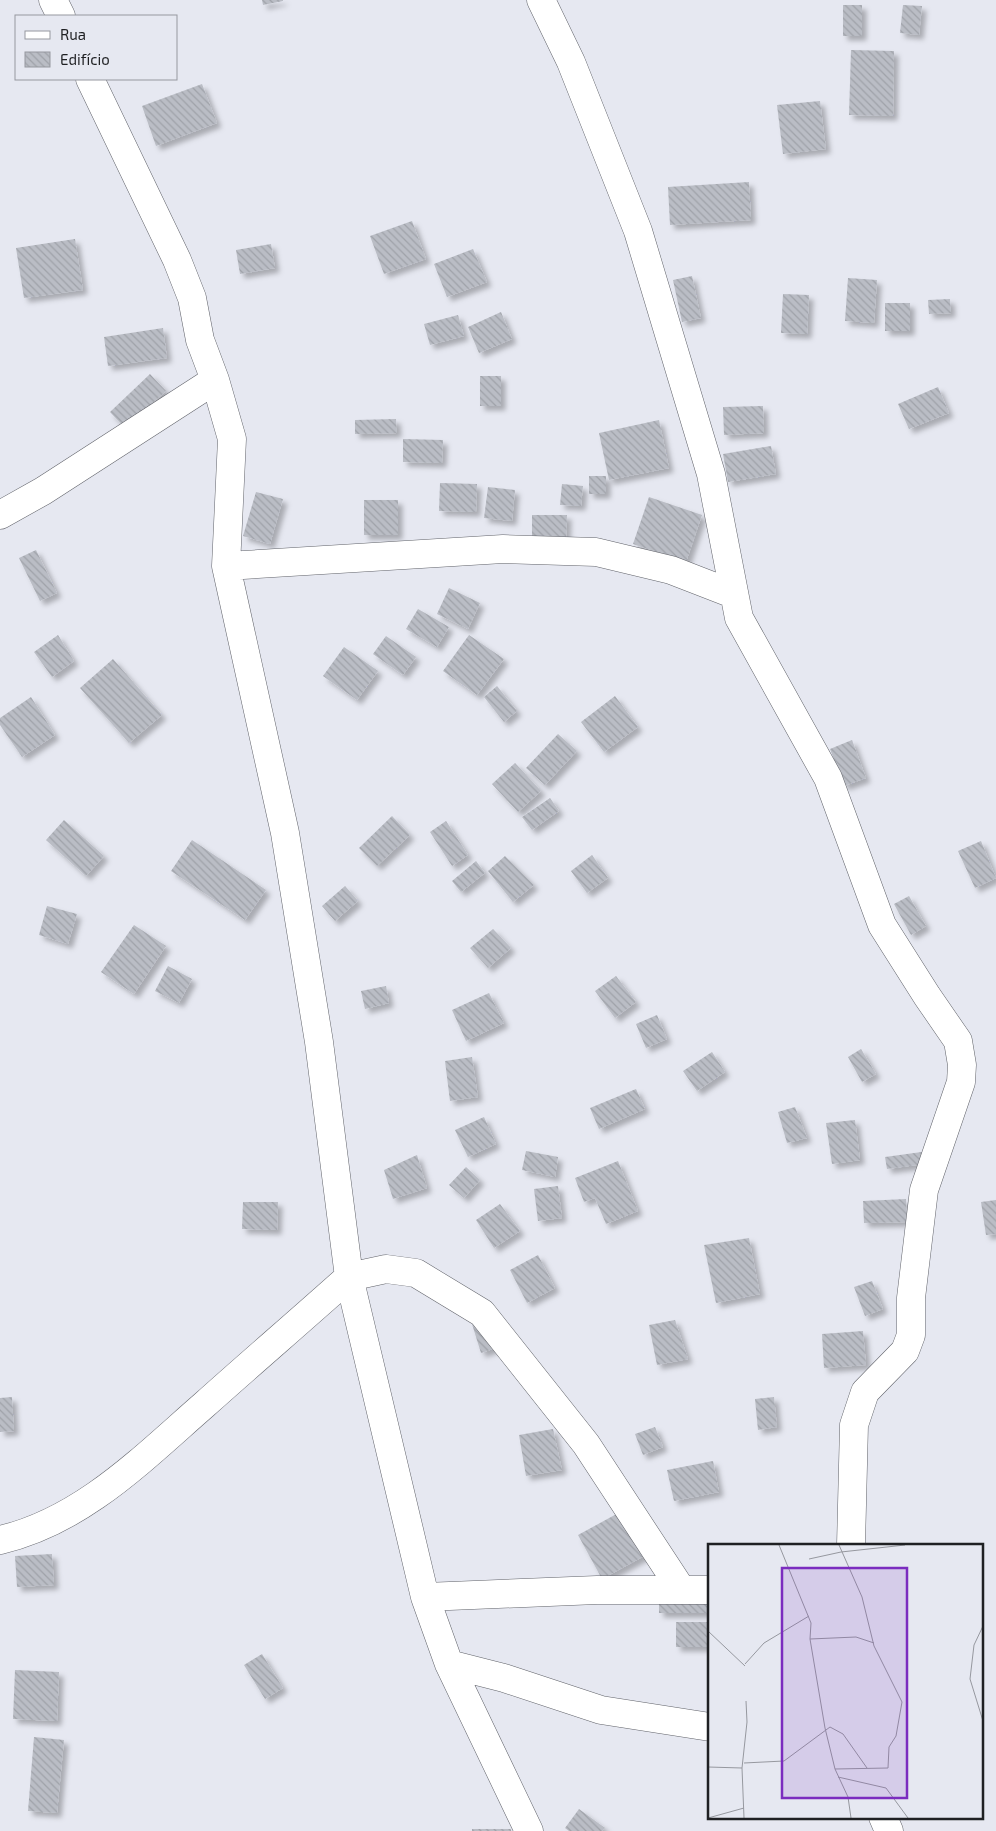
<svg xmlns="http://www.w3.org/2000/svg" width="996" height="1831" viewBox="0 0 996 1831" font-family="'Exo 2',sans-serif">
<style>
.building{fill:url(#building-back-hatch);filter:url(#shadow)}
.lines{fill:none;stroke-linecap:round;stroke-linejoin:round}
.street-casing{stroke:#61636a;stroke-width:29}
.street{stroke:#fff;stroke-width:28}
.inset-road{fill:none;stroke:#96989f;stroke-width:1}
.view{fill:#7b2cbf;fill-opacity:0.15;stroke:#7b2cbf;stroke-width:2.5}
.inset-edge{fill:none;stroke:#1f2023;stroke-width:2.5}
</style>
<defs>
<pattern id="building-back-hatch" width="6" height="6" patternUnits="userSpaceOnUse" patternTransform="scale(1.25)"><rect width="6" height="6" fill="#babdc5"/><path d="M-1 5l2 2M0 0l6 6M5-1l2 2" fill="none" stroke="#9fa2a9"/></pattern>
<filter id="shadow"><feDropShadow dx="4.5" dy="4.5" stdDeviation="2.5" flood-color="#0004"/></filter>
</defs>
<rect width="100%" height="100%" fill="#e6e8f1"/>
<path class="building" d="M 262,0 L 283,0 L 283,1 L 263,5 Z
M 843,5 L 862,5 L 862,36 L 843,36 Z
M 903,5 L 922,6 L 919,35 L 900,33 Z
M 851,50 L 894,51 L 893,116 L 849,115 Z
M 202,84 L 217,123 L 156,146 L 142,106 Z
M 820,101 L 826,149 L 783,154 L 777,105 Z
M 749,182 L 751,220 L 670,225 L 668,187 Z
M 412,221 L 426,259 L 384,274 L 370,236 Z
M 75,239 L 83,290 L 24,298 L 16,248 Z
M 271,244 L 275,268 L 240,274 L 236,250 Z
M 473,249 L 487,282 L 447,297 L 434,264 Z
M 692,276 L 701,318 L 682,322 L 673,280 Z
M 848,278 L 877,280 L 874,323 L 845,321 Z
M 783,294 L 809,295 L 807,334 L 781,333 Z
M 950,299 L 951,313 L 929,314 L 928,300 Z
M 885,303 L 910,303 L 910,331 L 885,331 Z
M 501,312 L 512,339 L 479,353 L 468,327 Z
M 458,315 L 464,336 L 430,345 L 424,324 Z
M 163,328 L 167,358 L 108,366 L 104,337 Z
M 150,374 L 166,391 L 125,428 L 110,412 Z
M 480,376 L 501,376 L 501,406 L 480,406 Z
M 938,387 L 949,413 L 909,429 L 898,404 Z
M 763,406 L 764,433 L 724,435 L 723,407 Z
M 396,419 L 397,433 L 355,434 L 355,420 Z
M 659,420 L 669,468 L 609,480 L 599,433 Z
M 403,439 L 443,440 L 442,463 L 403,462 Z
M 771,446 L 776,474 L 728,482 L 723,454 Z
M 589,476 L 606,476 L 606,494 L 589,494 Z
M 440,483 L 477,484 L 476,512 L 439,511 Z
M 562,484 L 583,486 L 581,506 L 560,505 Z
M 488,487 L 515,490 L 512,521 L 484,518 Z
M 256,492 L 283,499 L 270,544 L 243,536 Z
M 649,497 L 702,515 L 686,562 L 633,544 Z
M 364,500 L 398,500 L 398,535 L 364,535 Z
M 532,515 L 567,515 L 566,542 L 532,542 Z
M 36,550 L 57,593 L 40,601 L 19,558 Z
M 449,588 L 480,603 L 468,629 L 437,614 Z
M 418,609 L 449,627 L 437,647 L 406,629 Z
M 58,635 L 74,661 L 52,677 L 34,652 Z
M 469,635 L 504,659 L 477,695 L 443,671 Z
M 386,636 L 416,657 L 403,675 L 373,654 Z
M 344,647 L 378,671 L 357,700 L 323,676 Z
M 113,659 L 162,715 L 129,743 L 80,688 Z
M 497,686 L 517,711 L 504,722 L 484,697 Z
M 615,696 L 638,727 L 604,752 L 581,722 Z
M 31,697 L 55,735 L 22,757 L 0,725 L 0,718 Z
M 558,734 L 577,751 L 545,785 L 526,768 Z
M 852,740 L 866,778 L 844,786 L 830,749 Z
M 515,763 L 541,791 L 518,812 L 492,784 Z
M 550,798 L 559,811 L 532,830 L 522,817 Z
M 392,816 L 410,835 L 377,866 L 359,848 Z
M 64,820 L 104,856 L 86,876 L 46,840 Z
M 446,821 L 468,855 L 452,866 L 430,832 Z
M 192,840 L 266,890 L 245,920 L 171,871 Z
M 981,841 L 996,878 L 975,888 L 958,851 Z
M 592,855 L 608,878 L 587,893 L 571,871 Z
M 505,856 L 534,885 L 513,902 L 488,871 Z
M 476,861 L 485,873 L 461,892 L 452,881 Z
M 345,886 L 358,901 L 335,921 L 322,906 Z
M 909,896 L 926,926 L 911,935 L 894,904 Z
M 47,906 L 77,914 L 68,944 L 39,935 Z
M 134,925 L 166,946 L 134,994 L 101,972 Z
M 493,929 L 511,948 L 488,968 L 470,948 Z
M 168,966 L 192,979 L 179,1003 L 155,991 Z
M 616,976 L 636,1002 L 615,1018 L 595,991 Z
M 386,986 L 389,1003 L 365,1009 L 361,991 Z
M 489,993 L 504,1023 L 466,1041 L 452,1010 Z
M 657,1015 L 667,1039 L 646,1048 L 636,1024 Z
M 861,1049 L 876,1074 L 862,1082 L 848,1057 Z
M 712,1052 L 725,1072 L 697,1091 L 683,1071 Z
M 472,1057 L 478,1097 L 450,1101 L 445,1061 Z
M 636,1089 L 645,1109 L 599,1129 L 590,1108 Z
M 795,1107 L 807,1138 L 787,1143 L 778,1112 Z
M 484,1117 L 496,1144 L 468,1157 L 455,1130 Z
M 855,1120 L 860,1160 L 832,1164 L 826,1123 Z
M 526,1151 L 558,1157 L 555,1177 L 522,1170 Z
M 929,1151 L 931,1163 L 887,1169 L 885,1157 Z
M 417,1155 L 427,1188 L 393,1199 L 384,1170 Z
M 618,1161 L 638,1211 L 606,1224 L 595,1198 L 584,1202 L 575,1178 Z
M 466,1167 L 480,1180 L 464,1198 L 449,1185 Z
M 558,1186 L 562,1218 L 538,1221 L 534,1189 Z
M 906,1199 L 907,1222 L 864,1223 L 863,1201 Z
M 996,1200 L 996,1234 L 986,1235 L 981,1202 Z
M 243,1202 L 278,1202 L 277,1230 L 242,1229 Z
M 500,1204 L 520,1231 L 494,1248 L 476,1220 Z
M 749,1238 L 760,1294 L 716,1303 L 704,1245 Z
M 538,1255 L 555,1288 L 527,1303 L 510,1270 Z
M 872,1281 L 883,1309 L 865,1316 L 854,1287 Z
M 488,1319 L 496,1348 L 481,1353 L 472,1324 Z
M 675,1320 L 688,1359 L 657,1365 L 649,1325 Z
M 863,1331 L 866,1365 L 824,1368 L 822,1334 Z
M 12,1397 L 14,1431 L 0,1432 L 0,1398 Z
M 774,1397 L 777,1427 L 758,1430 L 755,1399 Z
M 655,1427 L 663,1447 L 643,1455 L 635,1434 Z
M 553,1429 L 562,1470 L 526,1476 L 519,1435 Z
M 713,1461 L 719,1492 L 674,1501 L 667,1470 Z
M 622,1511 L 646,1555 L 602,1579 L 578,1535 Z
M 52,1554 L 54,1585 L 17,1587 L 15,1556 Z
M 659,1595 L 710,1596 L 710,1613 L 659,1613 Z
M 676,1622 L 710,1622 L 710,1647 L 676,1647 Z
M 262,1654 L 283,1688 L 265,1699 L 244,1665 Z
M 15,1670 L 59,1672 L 57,1721 L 13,1719 Z
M 34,1737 L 64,1740 L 57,1813 L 28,1811 Z
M 579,1809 L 605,1828 L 602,1831 L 569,1831 L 565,1828 Z
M 472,1829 L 511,1829 L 511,1831 L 472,1831 Z"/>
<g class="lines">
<g class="street-casing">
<path id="street" d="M 53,0 L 61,16
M 541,0 L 571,62 L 638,231 L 711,474 L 739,618 L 828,778 L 882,925 L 927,996 L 958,1041 L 962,1065 L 961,1082 L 924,1190 L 911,1298 L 911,1335 L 905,1351 L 865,1392 L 854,1425 L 851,1545
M 90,79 L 177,260 L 192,298 L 200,340 L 215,380 L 232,439 L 226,566 L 285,833 L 319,1042 L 349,1277 L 425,1597 L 449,1664 L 529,1831
M 0,515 L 43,491 L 215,380
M 226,566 L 503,549 L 596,552 L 671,570 L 733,594
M 0,1540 C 82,1521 142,1459 204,1405 C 252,1362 301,1320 349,1277 L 386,1269 L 416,1273 L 482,1313 L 586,1444 L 681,1589
M 425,1597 L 597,1590 L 710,1590
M 449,1664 L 504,1678 L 601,1710 L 710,1727
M 883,1817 L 889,1831"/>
</g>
<use href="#street" class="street"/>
</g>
<g transform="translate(708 1544)">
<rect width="275" height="275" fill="#e6e8f1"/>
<path class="inset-road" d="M 71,1 L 103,79 L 102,95 L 117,184 L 127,225 L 140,253 L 143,274M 101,15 L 133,8 L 197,1M 275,82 L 266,101 L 262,135 L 275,177M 0,87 L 37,122M 102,95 L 148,93 L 166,99M 37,120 L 56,99 L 101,72M 36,219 L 76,217 L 122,183 L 135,190 L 159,224M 0,223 L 34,224M 127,225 L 180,224 L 181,203 L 188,192 L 194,158 L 166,102 L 154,53 L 131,1M 130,233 L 178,244 L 200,274M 0,274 L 36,264M 36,274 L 34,224 L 39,178 L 38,157"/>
<path class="view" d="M 74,24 L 199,24 L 199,254 L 74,254 Z"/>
<rect width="275" height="275" class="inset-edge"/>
</g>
<rect x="15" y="15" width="162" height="65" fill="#e6e8f1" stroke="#96989f"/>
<rect x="25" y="31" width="25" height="8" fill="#ffffff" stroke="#96989f"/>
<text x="60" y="40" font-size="15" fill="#1f2023">Rua</text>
<rect x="25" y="52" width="25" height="15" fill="url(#building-back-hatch)" stroke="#96989f"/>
<text x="60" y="65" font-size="15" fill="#1f2023">Edifício</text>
</svg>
